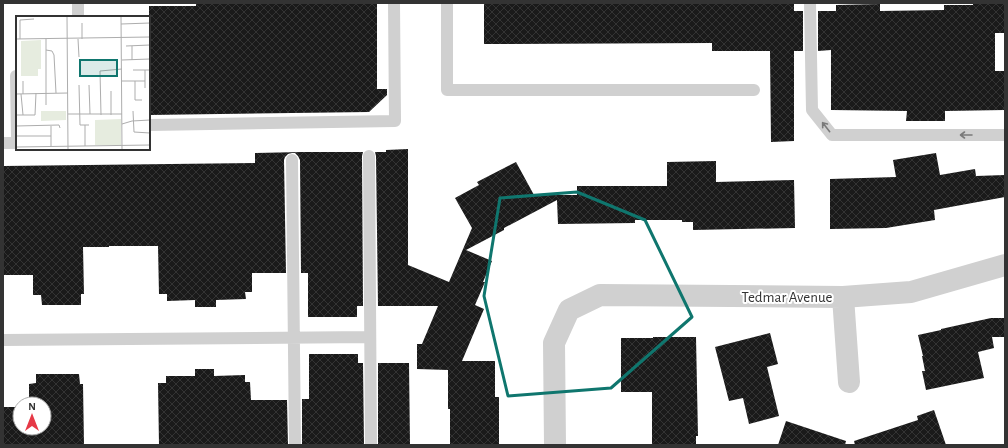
<svg xmlns="http://www.w3.org/2000/svg" width="1008" height="448" viewBox="0 0 1008 448" font-family="'Alegreya Sans',sans-serif">
<style>
.building{fill:url(#building-cross-hatch)}
.lines{fill:none;stroke-linecap:round;stroke-linejoin:round}
.service{stroke:#d0d0d0;stroke-width:12}
.minor{stroke:#d0d0d0;stroke-width:22}
.oneway{stroke:#7a7a7a}
.marked{fill:none;stroke:#0f766e;stroke-width:3;stroke-linejoin:round}
.labels{text-anchor:middle;stroke-width:4;stroke-linejoin:round;paint-order:stroke}
.street-label{font-size:15px;fill:#333;stroke:#fff}
.inset-road{fill:none;stroke:#adadad;stroke-width:1}
.view{fill:#0f766e;fill-opacity:0.15;stroke:#0f766e;stroke-width:2}
.inset-edge{fill:none;stroke:#333;stroke-width:2}
</style>
<defs>
<pattern id="building-cross-hatch" width="8" height="8" patternUnits="userSpaceOnUse"><rect width="8" height="8" fill="#1a1a1a"/><path d="M0 0l8 8M0 8l8-8" fill="none" stroke="#333"/></pattern>
</defs>
<rect width="100%" height="100%" fill="#fff"/>
<path class="building" d="M 298,3 L 377,3 L 377,89 L 387,89 L 387,95 L 369,112 L 149,115 L 149,6 L 196,6 L 196,4 L 298,4 Z
M 484,3 L 794,3 L 794,11 L 803,11 L 803,51 L 794,51 L 794,141 L 771,142 L 770,51 L 712,51 L 712,43 L 484,44 Z
M 973,3 L 1005,3 L 1005,33 L 995,33 L 995,71 L 1005,71 L 1005,110 L 945,111 L 945,121 L 906,121 L 907,111 L 831,110 L 831,50 L 818,51 L 818,11 L 836,11 L 836,5 L 880,4 L 880,11 L 944,10 L 944,5 L 973,5 Z
M 408,149 L 408,265 L 449,282 L 472,228 L 455,198 L 479,185 L 477,182 L 516,162 L 534,195 L 577,195 L 577,186 L 667,186 L 667,162 L 716,161 L 716,182 L 794,180 L 795,228 L 693,230 L 693,222 L 682,222 L 682,220 L 635,220 L 635,223 L 558,224 L 557,200 L 504,228 L 504,230 L 466,250 L 492,261 L 483,282 L 485,282 L 475,305 L 484,309 L 462,361 L 495,361 L 495,397 L 499,397 L 499,445 L 450,445 L 450,409 L 448,409 L 448,370 L 417,369 L 417,344 L 422,344 L 438,306 L 378,306 L 376,156 L 375,152 L 386,152 L 386,150 Z
M 302,152 L 363,152 L 362,156 L 363,306 L 357,306 L 357,317 L 308,317 L 308,273 L 301,273 L 300,160 L 298,156 L 295,153 L 292,153 L 288,154 L 285,157 L 284,160 L 286,273 L 252,273 L 252,292 L 245,292 L 246,299 L 216,300 L 216,307 L 195,307 L 195,300 L 167,301 L 167,294 L 159,294 L 158,246 L 109,246 L 109,247 L 83,247 L 84,294 L 81,294 L 81,305 L 42,305 L 41,295 L 33,295 L 33,275 L 3,275 L 3,166 L 255,163 L 255,153 Z
M 936,153 L 940,175 L 975,169 L 976,176 L 1005,175 L 1005,197 L 934,210 L 935,220 L 886,228 L 830,229 L 830,179 L 896,177 L 893,160 Z
M 991,318 L 1005,318 L 1005,337 L 992,337 L 994,348 L 978,352 L 984,378 L 926,390 L 922,371 L 925,371 L 922,356 L 923,356 L 918,335 L 941,330 L 941,329 Z
M 770,333 L 778,364 L 767,367 L 779,416 L 749,424 L 743,398 L 729,401 L 715,347 Z
M 653,337 L 696,337 L 698,436 L 696,436 L 696,445 L 652,445 L 652,392 L 621,392 L 621,338 L 653,338 Z
M 309,354 L 358,354 L 358,363 L 363,363 L 364,445 L 302,445 L 302,399 L 309,399 Z
M 378,363 L 409,363 L 410,445 L 378,445 Z
M 195,369 L 214,369 L 214,376 L 245,375 L 245,382 L 250,382 L 251,400 L 287,400 L 288,445 L 159,445 L 158,383 L 166,383 L 166,376 L 195,376 Z
M 36,374 L 79,374 L 80,384 L 83,384 L 84,445 L 3,445 L 3,407 L 20,407 L 20,428 L 44,428 L 44,404 L 29,404 L 29,384 L 36,383 Z
M 934,410 L 946,445 L 855,445 L 854,441 L 918,420 L 917,416 Z
M 786,421 L 846,441 L 845,445 L 778,445 Z"/>
<g class="lines">
<path class="service" d="M 78,3 L 78,17
M 447,3 L 447,90 L 754,90
M 810,3 L 812,110 L 832,135 L 1005,135
M 16,76 L 17,139
M 149,125 L 395,121 L 394,3
M 3,143 L 17,143
M 369,156 L 371,445
M 292,160 L 295,445
M 3,340 L 370,337"/>
<path class="minor" d="M 843,297 L 849,382
M 555,445 L 554,343 L 569,310 L 600,295 L 843,297 L 911,292 L 1005,265"/>
</g>
<defs><path id="oneway-shaft" d="M-6 0H5M1.5-3L5.5 0L1.5 3" fill="none" stroke-width="1.6" stroke-linecap="round" stroke-linejoin="round"/></defs>
<g class="oneway">
<use href="#oneway-shaft" transform="translate(826 127) rotate(-128)"/>
<use href="#oneway-shaft" transform="translate(966 135) rotate(180)"/>
</g>
<path class="marked" d="M 577,192 L 645,220 L 692,317 L 611,388 L 508,396 L 484,296 L 500,198 Z"/>
<g class="labels">
<g class="street-label">
<text x="787" y="302">Tedmar Avenue</text>
</g>
</g>
<g transform="translate(16 16)">
<rect width="134" height="134" fill="#fff"/>
<path d="M 25,24 L 25,53 L 22,53 L 22,60 L 5,60 L 5,25 ZM 105,103 L 105,129 L 79,129 L 79,104 Z" fill="#e6ecdf"/>
<path d="M 25,95 L 50,95 L 50,104 L 25,105 Z" fill="#e6ecdf"/>
<path class="inset-road" d="M 51,0 L 52,134M 105,0 L 106,134M 66,7 L 66,23M 105,8 L 134,7M 0,23 L 134,21M 4,23 L 4,4 L 18,3M 30,23 L 30,89M 62,23 L 63,41M 110,30 L 134,29M 116,30 L 116,44M 30,34 L 36,35 L 38,39 L 40,77M 106,44 L 134,43M 117,54 L 134,54M 129,54 L 129,72M 7,65 L 7,78M 106,65 L 129,65M 119,65 L 119,84 L 126,84M 63,69 L 64,109 L 73,109M 73,69 L 74,98M 95,75 L 95,99M 0,78 L 52,77M 5,78 L 7,99M 117,95 L 118,116 L 134,117M 52,98 L 106,98M 0,99 L 19,99 L 20,77M 85,99 L 84,55 L 106,53M 106,108 L 116,105 L 134,104M 69,109 L 69,130M 0,110 L 43,109 L 44,112M 0,120 L 35,120M 35,130 L 35,110M 0,131 L 134,129"/>
<path class="view" d="M 64,44 L 101,44 L 101,60 L 64,60 Z"/>
<rect width="134" height="134" class="inset-edge"/>
</g>
<rect width="1008" height="448" fill="none" stroke="#333333" stroke-width="8"/>
<g transform="translate(32 416)"><circle r="19" fill="#ffffff" stroke="#adadad"/>
<path d="M0-3L7 15L0 10L-7 15Z" fill="#e63946"/>
<text y="-6" font-size="11" font-weight="bold" text-anchor="middle" fill="#333333">N</text>
</g>
</svg>
